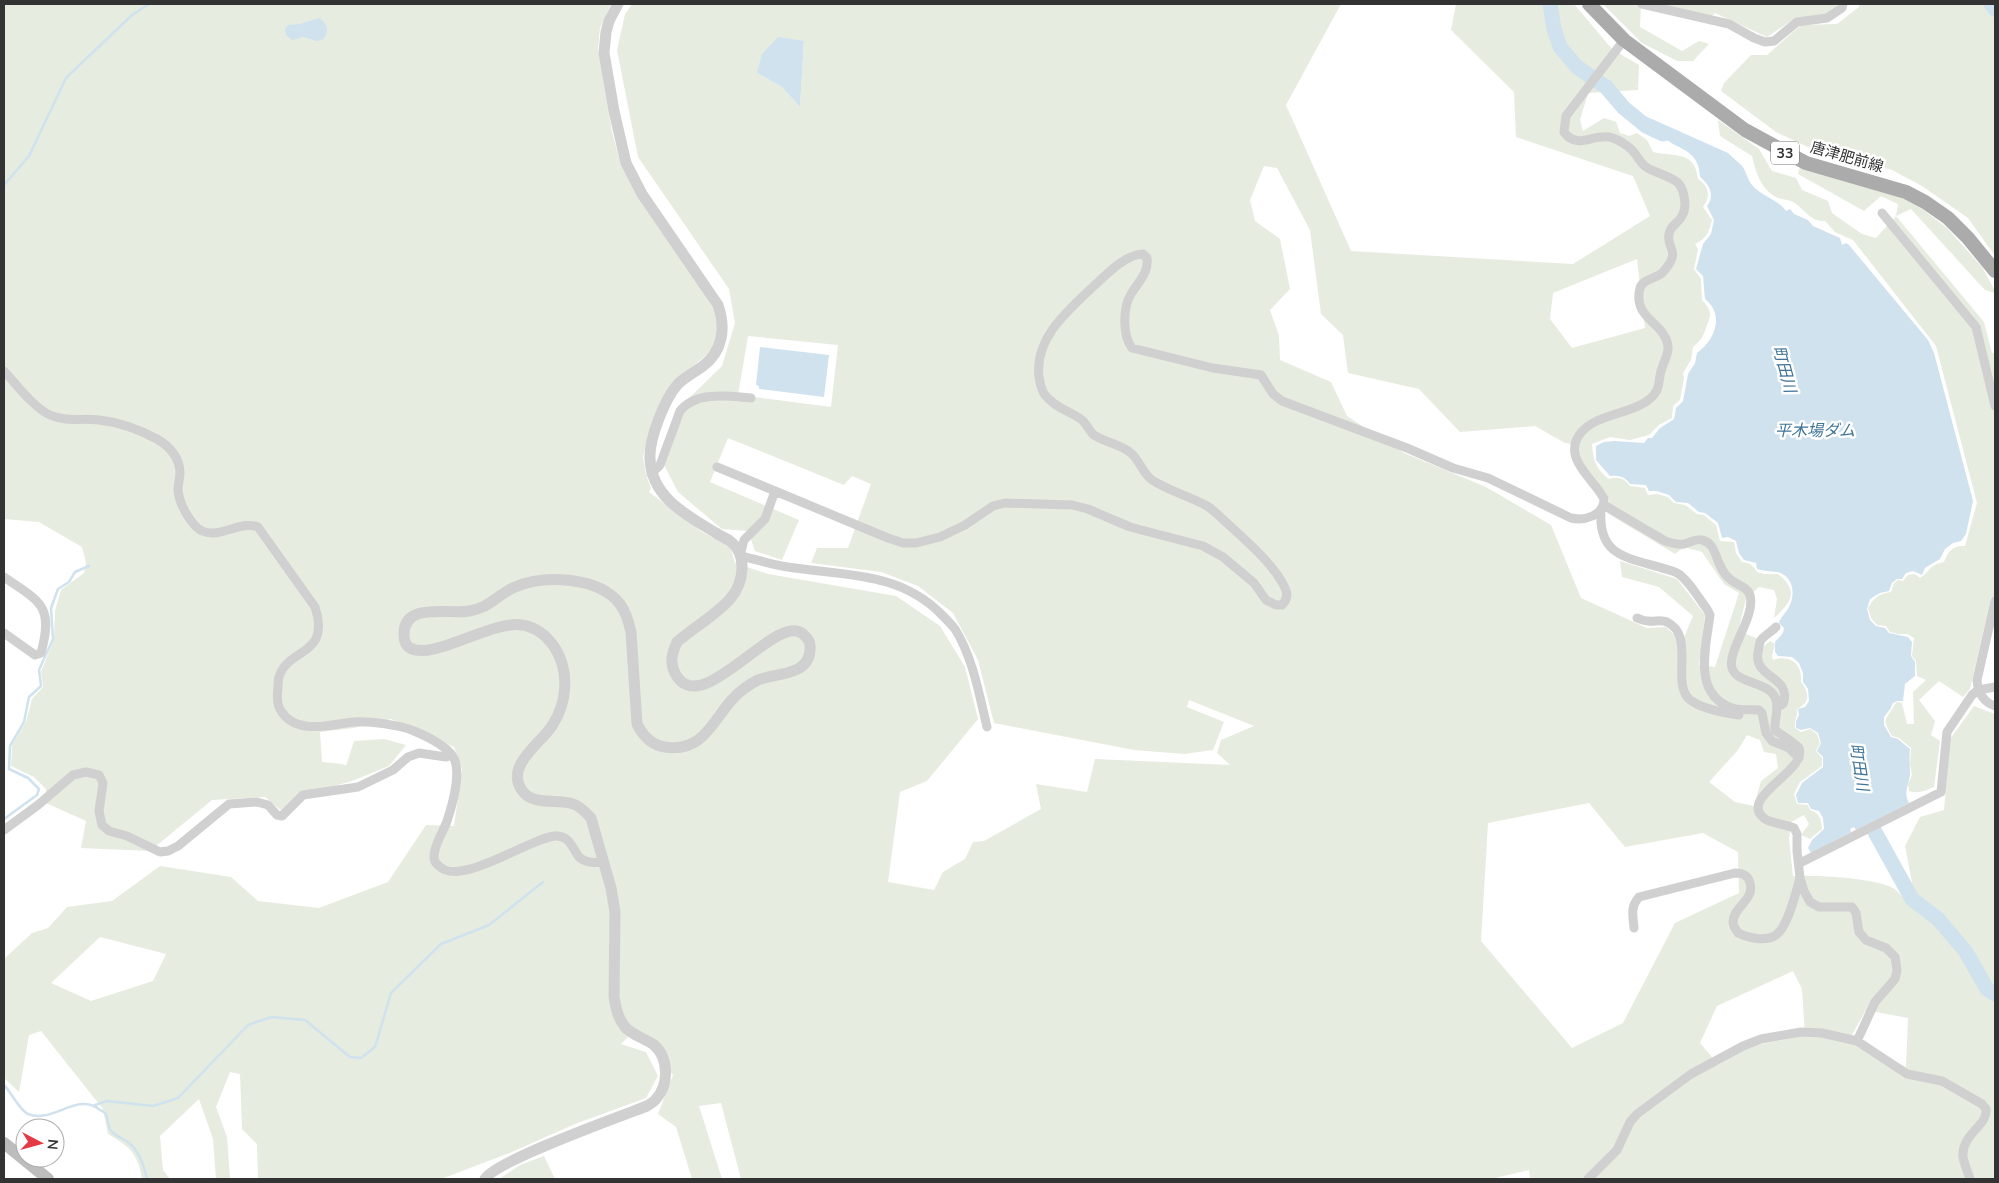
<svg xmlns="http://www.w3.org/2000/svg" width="1999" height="1183" viewBox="0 0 1999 1183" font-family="'Nunito Sans','Noto Sans JP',sans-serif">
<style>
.green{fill:#e6ecdf;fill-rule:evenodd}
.water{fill:#cfe2ee}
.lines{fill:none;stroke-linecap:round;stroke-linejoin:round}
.stream{stroke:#cfe2ee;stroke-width:2.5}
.river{stroke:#cfe2ee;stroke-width:15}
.minor{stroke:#d0d0d0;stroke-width:9}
.tertiary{stroke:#d0d0d0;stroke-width:11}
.secondary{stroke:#bdbdbd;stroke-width:12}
.primary{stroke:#ababab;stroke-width:14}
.labels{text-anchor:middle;stroke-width:5;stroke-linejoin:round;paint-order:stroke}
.shield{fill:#fff;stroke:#707070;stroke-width:1}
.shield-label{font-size:14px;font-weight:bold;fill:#333}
.street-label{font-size:15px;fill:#333;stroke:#fff}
.water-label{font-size:16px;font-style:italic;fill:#3f7597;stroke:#fff}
</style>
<rect width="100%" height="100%" fill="#fff"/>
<path class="green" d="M 4,4 L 611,4 L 600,28 L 598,49 L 612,132 L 620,161 L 714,309 L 720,325 L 712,350 L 686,372 L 648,435 L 643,457 L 646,475 L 651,488 L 649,492 L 702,532 L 725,544 L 731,549 L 735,563 L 768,574 L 896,596 L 940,626 L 965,667 L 978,719 L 927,781 L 900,792 L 888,882 L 934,890 L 943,872 L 965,859 L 973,842 L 984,841 L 1041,809 L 1036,784 L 1087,792 L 1095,759 L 1230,765 L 1217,753 L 1221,740 L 1254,726 L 1189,700 L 1187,707 L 1224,722 L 1213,750 L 1184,754 L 1134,750 L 994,723 L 978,660 L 953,613 L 918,586 L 881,572 L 811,563 L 817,548 L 848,548 L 871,484 L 852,476 L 844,485 L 728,438 L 710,482 L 799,520 L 782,560 L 755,551 L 748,531 L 722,529 L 678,492 L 662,461 L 678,409 L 722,366 L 735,323 L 729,289 L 638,157 L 617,50 L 625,14 L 632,4 L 1341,4 L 1286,105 L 1351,251 L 1573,264 L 1650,216 L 1633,176 L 1516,137 L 1514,92 L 1451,30 L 1456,4 L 1574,4 L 1612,49 L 1639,65 L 1638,90 L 1588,93 L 1580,120 L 1583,131 L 1604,118 L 1616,122 L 1620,133 L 1629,136 L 1637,133 L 1647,140 L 1653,152 C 1674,157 1695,150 1698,179 C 1709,186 1711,196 1703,207 L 1712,220 C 1709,232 1706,239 1695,244 L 1698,249 L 1694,269 L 1701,279 L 1702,300 C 1713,312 1711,314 1706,328 C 1703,337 1701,340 1693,347 L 1691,360 L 1683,373 L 1684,378 L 1680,400 L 1673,406 L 1672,418 L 1659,425 L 1649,435 L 1630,440 L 1610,437 L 1592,444 C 1593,460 1596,469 1609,479 C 1619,476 1624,478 1630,486 L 1645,488 L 1648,495 L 1657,494 L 1668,497 L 1674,503 L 1685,505 L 1697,514 L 1704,515 L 1716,525 L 1720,541 L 1734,542 L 1736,553 L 1742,562 C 1750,563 1753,565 1757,572 L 1764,574 L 1778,574 C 1799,591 1792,602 1774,618 L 1777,599 L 1774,590 L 1759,587 L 1746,599 L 1738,631 L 1756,638 L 1762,648 L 1770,641 L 1775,644 L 1772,656 L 1773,660 C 1791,654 1802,664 1801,682 C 1809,692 1811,703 1797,709 C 1798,716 1794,720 1795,728 L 1801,732 L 1810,729 L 1817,734 L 1820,743 L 1816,751 L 1822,758 L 1822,766 L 1800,782 L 1794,794 L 1797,804 L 1808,805 L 1810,810 C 1820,814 1821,818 1822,829 L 1810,839 L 1801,835 L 1809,824 L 1804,815 L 1791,822 L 1789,839 L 1793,876 C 1816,875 1874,878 1893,888 C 1898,891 1903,898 1907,902 L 1914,893 L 1905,846 L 1920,817 L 1944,810 L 1950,739 L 1974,706 L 1995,714 L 1995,1179 L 1530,1179 L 1529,1170 L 1491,1179 L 741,1179 L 721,1103 L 699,1106 L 722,1179 L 692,1179 L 676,1127 L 658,1114 L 673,1075 L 636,1029 L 621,1044 L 646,1052 L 658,1076 L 646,1098 L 575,1124 L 512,1152 L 441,1179 L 258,1179 L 257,1144 L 242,1129 L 240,1074 L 230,1072 L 216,1107 L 227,1137 L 230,1179 L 216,1179 L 213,1139 L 199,1099 L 160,1136 L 163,1170 L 170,1179 L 142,1179 C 138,1153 130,1147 108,1134 L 103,1109 L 41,1031 L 29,1035 L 19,1092 L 4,1078 L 4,959 L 32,933 L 48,928 L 67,907 L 112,901 L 160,866 L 231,877 L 258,901 L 319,908 L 388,882 L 426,825 L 454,826 L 462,769 L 454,747 L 391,719 L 354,728 L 320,732 L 322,762 L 343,764 L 346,766 L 354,741 L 384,739 L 406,745 L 389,766 L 352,781 L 299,796 L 283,812 L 265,797 L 212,800 L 150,851 L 81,848 L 86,821 L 46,803 L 46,789 L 34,777 L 11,766 L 12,745 L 26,722 L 32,699 L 43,687 L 41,672 L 54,639 L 55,611 L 61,590 L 84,573 L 86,563 L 82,547 L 39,522 L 4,519 ZM 804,41 L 800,107 L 782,87 L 757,73 ZM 1264,166 L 1277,168 L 1310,230 L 1321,314 L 1343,335 L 1348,373 L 1419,389 L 1460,432 L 1535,426 L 1565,443 L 1579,445 L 1580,461 L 1609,499 L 1607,513 L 1675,554 L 1684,547 L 1702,552 L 1724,584 L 1739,593 L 1715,667 L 1699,665 L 1705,615 L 1677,579 L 1620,561 L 1622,577 L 1659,587 L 1693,616 L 1682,642 L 1666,627 L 1647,628 L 1581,598 L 1551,525 L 1486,487 L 1404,453 L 1347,416 L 1331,382 L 1280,360 L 1279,336 L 1270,310 L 1290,289 L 1280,239 L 1255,221 L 1250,200 ZM 1637,259 L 1645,328 L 1572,348 L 1550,319 L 1553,293 ZM 748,336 L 838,345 L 831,407 L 738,395 ZM 1747,735 L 1760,740 L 1764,752 L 1776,754 L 1778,768 L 1761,781 L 1754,806 L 1735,802 L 1709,782 L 1738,750 ZM 1589,803 L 1625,847 L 1703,833 L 1738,852 L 1739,893 L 1675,923 L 1623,1023 L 1572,1048 L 1481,941 L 1488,823 ZM 100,937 L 166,954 L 153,981 L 91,1001 L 51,983 ZM 1793,971 L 1802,989 L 1805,1035 L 1757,1045 L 1716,1062 L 1700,1043 L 1717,1006 ZM 1866,1010 L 1908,1018 L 1906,1067 L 1849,1040 Z
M 1603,4 L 1641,4 L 1640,27 L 1682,51 L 1699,41 L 1709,44 L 1693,61 L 1677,61 L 1642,43 Z
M 1658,4 L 1838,4 L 1837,9 L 1823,16 L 1794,19 L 1767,37 L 1715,13 L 1710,18 Z
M 1860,4 L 1995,4 L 1995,256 L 1968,218 L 1922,186 L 1892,170 L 1808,147 L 1776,132 L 1721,91 L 1724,83 L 1751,55 L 1767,55 L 1801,25 L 1837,24 L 1859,7 Z
M 1718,120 L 1759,149 L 1772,171 L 1796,178 L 1802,190 L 1828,201 L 1832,213 L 1862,234 L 1876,238 L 1896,216 L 1898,204 L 1881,196 L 1864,211 L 1798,174 L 1800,167 L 1883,191 L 1913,202 L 1947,228 L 1982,267 L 1995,291 L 1995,293 L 1985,290 L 1911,209 L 1896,216 L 1984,322 L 1992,353 L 1995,353 L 1995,598 L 1991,598 L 1970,689 L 1963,697 L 1939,681 L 1919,700 L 1935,721 L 1931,735 L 1940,741 L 1934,787 C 1925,791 1918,794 1909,791 L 1908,784 L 1912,775 L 1910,764 L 1911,748 L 1899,738 L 1892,736 C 1884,721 1883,723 1892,709 C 1894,706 1895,704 1897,702 L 1902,703 L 1907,724 L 1914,724 L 1913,692 L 1926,680 L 1917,676 L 1916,661 L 1912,656 L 1914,638 L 1907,634 L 1898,634 L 1890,632 L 1886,626 L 1877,625 L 1871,618 L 1868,608 C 1874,597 1879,594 1891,592 L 1894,583 L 1898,580 L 1903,581 L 1908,575 L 1915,574 L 1920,578 C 1931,571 1927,566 1944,562 C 1948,551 1953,545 1965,546 L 1977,503 L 1936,346 L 1853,240 L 1835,232 L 1825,221 C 1810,222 1805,209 1793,202 C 1789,199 1782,200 1778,198 C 1761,190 1756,173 1752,156 L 1720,136 Z
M 544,1156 L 555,1179 L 499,1179 L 520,1165 Z"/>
<path class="water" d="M 319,18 C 328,23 330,33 322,40 L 316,41 L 304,37 L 292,40 L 286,35 L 285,29 L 288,25 L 300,24 Z
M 778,37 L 804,41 L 800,107 L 782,87 L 757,73 L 762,54 Z
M 1643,115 L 1728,153 C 1732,157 1736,160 1740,164 C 1746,169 1747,179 1752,185 C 1761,196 1779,200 1786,211 L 1790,209 L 1794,214 L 1808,220 L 1813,226 L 1840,238 L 1842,245 L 1846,243 L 1849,245 L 1928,340 L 1934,353 L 1973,501 L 1966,534 L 1961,541 L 1953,543 L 1945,549 L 1940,559 L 1925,568 L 1922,575 L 1913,571 L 1906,573 L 1902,579 L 1897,579 L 1892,583 L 1889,591 L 1880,593 L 1870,599 L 1867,609 L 1870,620 L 1876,626 L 1885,628 L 1889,633 L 1908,637 L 1912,642 L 1911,656 L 1915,662 L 1915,676 L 1905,684 L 1903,701 L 1897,701 L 1892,704 L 1891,708 L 1884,717 L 1884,725 L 1891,737 L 1898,739 L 1910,749 C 1909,758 1910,766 1910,774 C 1909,785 1903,792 1909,803 L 1856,830 L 1854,827 L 1850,829 L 1851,832 L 1811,853 L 1808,848 L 1812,840 L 1824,829 L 1823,818 L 1819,811 L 1811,809 L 1808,803 L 1798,803 L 1796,795 L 1802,783 L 1823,767 L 1823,757 L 1817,751 L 1821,743 L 1818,733 L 1810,728 L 1801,730 L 1796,728 L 1796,721 L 1799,715 L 1798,709 L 1805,707 L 1809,701 L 1808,689 L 1803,682 L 1803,673 L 1799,663 L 1792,657 L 1778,656 L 1775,652 L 1775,642 L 1783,633 L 1784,628 L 1779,623 C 1781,616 1786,613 1789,607 C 1796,594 1793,575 1777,572 C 1770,571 1764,571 1757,569 L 1756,563 L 1744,560 L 1739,553 L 1736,541 L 1728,537 L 1722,538 L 1718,523 L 1705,513 L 1699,512 L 1688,503 L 1676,502 L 1669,495 L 1657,491 L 1649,491 L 1646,485 L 1630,484 C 1624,476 1619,475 1610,476 L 1596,460 L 1596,446 L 1604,442 L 1614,441 L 1644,443 L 1648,438 L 1652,438 L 1660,428 L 1674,419 L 1676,408 L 1683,401 L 1688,374 L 1695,363 L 1697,353 C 1715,340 1725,315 1705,299 L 1703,276 L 1696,269 L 1703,244 L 1711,234 L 1714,220 L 1707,206 C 1715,196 1710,185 1700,177 C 1699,159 1692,153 1675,145 C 1672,144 1669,140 1665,140 C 1654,139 1648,137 1643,127 L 1649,120 Z
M 760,347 L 829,355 L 824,397 L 759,389 L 759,386 L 756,385 Z"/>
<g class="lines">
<path class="stream" d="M 4,185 L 29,156 L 66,78 L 132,15 L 149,4
M 4,819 L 37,795 L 39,789 L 28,778 L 9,769 L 10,746 L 24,722 L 29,697 L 41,686 L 39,670 L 53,639 L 51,608 L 58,589 L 69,582 L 75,572 L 89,566
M 4,1085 C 11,1092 20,1111 28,1114 C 53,1124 78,1091 100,1110 C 102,1111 105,1112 106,1115 C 109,1120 107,1127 112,1132 C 117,1137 124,1139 128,1142 C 140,1152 144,1166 147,1179
M 95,1105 L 107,1101 L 153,1106 L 178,1098 L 248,1025 L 271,1017 L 305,1020 L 350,1057 L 361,1058 L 375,1047 L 391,993 L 441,944 L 489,925 L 543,882"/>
<path class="river" d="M 1550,4 L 1554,29 L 1560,47 L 1577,67 L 1606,87 L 1624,108 L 1646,126 L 1663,134
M 1991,4 L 1995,9
M 1875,832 L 1912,899 L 1938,919 L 1966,952 L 1987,989 L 1995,994"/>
<path class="minor" d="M 1642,4 L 1729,24 L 1754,38 L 1765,42 L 1774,41 L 1797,22 L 1827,18 L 1842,8 L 1843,4
M 1882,213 L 1976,327 L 1995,406
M 4,371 C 16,384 34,408 50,415 C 66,422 83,418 99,420 C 118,422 140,430 157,439 C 169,446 179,457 180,472 C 180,478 178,484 178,490 C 179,501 183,509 189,518 C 193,524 196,528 202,531 C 220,539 240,520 258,527 L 315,607 C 331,657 288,647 279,677 C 278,680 278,685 278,688 C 277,695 277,705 281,711 C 297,736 331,724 354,722 C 370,721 400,725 414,731 C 426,736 444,745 452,755 C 463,769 452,806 447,821 C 443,833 434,844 434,857 C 434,860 436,864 439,866 C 460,888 529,838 555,836 C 570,835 572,848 579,857 C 585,863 596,863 604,862
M 717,467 L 775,491
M 651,474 L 660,465 L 680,411 C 696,391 728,396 751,398
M 1604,505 L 1665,541 C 1671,543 1677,545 1684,544 C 1690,543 1695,538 1702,540 C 1715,543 1715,557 1721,567 C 1722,570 1726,576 1730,579 C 1736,585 1747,586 1750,595 C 1756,617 1727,650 1732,668 C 1736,684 1771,681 1776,700 C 1779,709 1774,720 1775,730 C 1781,735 1797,744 1799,748 C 1808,771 1736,798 1765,819 C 1768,822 1787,825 1794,828 L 1797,834 L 1797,851 L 1800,878 L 1804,891 L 1810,902 L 1819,907 L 1852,907 L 1856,913 L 1859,932 L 1866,940 L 1886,948 L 1895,957 L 1897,970 L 1895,979 L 1875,1002 L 1857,1041
M 1601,510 C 1598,554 1623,557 1659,567 C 1664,569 1672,570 1677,573 C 1687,578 1700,600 1707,609 L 1710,615 C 1706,647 1692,694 1732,708 C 1741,711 1750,709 1759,710 L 1762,713 L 1766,733 L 1772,741 L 1789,748 L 1799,758
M 4,577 C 40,602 54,605 41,653 L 35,655 L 4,633
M 1995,601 L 1977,680 C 1978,693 1983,702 1995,706
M 1637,618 C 1640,619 1644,621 1648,621 C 1655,622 1660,619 1667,622 C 1695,635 1672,680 1688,698 C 1698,708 1725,713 1739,715
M 1776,627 C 1772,631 1764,636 1761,640 C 1759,643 1759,649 1758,652 C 1753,679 1793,676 1783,704 L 1777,707
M 987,727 C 979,694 973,658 955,629 C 951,624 946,619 942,615 C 899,571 844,576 788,567 C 772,565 756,559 740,556 L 744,540 L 765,519 L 775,491 L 888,538 L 903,543 L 916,543 L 940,537 L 965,525 L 993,506 L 1005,503 L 1072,505 L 1088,509 L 1130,527 L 1203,546 L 1223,557 L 1254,583 L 1266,600 L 1276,605 L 1282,605 C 1287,600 1288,594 1285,588 C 1274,564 1246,541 1227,523 C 1221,518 1214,510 1207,506 C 1189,496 1169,491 1152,480 C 1143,474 1140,461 1131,453 C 1121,444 1106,443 1094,435 C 1089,431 1087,424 1082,420 C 1070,411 1055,408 1045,395 C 1041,390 1040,383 1039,377 C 1034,337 1070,309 1096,284 C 1107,274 1126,254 1143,254 L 1147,258 C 1149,273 1138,282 1131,294 C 1123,307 1122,335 1132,348 L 1213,368 L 1261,375 L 1273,394 L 1282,401 L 1407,448 L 1453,468 L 1488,478 L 1571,518 C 1584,521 1604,516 1604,499 C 1596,482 1568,463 1576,441 C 1589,409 1642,418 1657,390 C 1660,383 1659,375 1662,368 C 1664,361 1669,354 1668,346 C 1665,322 1632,319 1640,288 C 1643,278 1658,279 1664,271 C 1682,249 1666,250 1669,234 C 1671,224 1678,224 1682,216 C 1687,208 1685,192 1679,184 C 1674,177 1655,173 1646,167 C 1640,163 1637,155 1632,150 C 1627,145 1616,138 1609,137 C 1592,134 1577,150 1564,132 L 1566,116 L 1624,40
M 4,830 L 38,805 L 73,775 L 86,772 L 99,775 L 103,783 L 99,811 L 102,825 L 109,831 L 127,836 L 160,852 L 168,851 L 178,846 L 229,804 L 257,802 L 268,805 L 277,815 L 282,816 L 303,795 L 358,787 L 393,770 L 408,757 L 419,753 L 446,757 L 452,755
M 1800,863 L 1941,792 L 1947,732 L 1972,695 L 1978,690 L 1995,687
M 1634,928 C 1633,916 1630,907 1639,897 L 1735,873 C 1743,873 1748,875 1750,883 C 1755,900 1733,907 1733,922 C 1733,926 1736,930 1738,933 C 1748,938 1766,942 1776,935 C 1788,927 1796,892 1800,878
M 1588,1179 L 1617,1150 L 1630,1122 L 1637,1114 L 1691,1074 L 1743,1046 L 1761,1039 L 1801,1032 L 1822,1033 L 1857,1041 L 1907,1074 L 1942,1081 L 1982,1104 L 1986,1109 C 1988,1126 1961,1134 1963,1157 C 1964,1164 1968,1172 1970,1179"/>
<path class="tertiary" d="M 485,1179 C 495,1161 621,1116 647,1106 C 650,1104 654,1102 656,1099 C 669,1085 669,1058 654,1045 C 646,1039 635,1036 627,1029 C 618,1020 616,1008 614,997 L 615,912 L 611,888 L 591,818 C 585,811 579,805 570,803 C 555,799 531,806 521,789 C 506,765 541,743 552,726 C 567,703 570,672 555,648 C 547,636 537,627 522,625 C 492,620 432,661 410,648 C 405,645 404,639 404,635 C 403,601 449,615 469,611 C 490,608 498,594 515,587 C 545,574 599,577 620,604 C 626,612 629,623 631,632 L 637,724 C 643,736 651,745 665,747 C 710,754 715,708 745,688 C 749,685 754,682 758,680 C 775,673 809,676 810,650 C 811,644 808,638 803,634 C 776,611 703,720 676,675 C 669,664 672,653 677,642 C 694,627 715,616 730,599 C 744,583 748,555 730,541 C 726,538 720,536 716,533 C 686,515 651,497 650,458 C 649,439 665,398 678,384 C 685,377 695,372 703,366 C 723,351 726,328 718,305 L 642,194 L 626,163 L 614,111 L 604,53 L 606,32 L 609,21 L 618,4"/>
<path class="secondary" d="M 4,1143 L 48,1179"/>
<path class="primary" d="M 1589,4 L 1624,40 L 1745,130 L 1806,163 L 1906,192 L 1925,202 L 1948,218 L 1968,238 L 1995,271"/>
</g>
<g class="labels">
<rect class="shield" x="1771" y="141.5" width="28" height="23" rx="4"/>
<g class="shield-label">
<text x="1785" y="158">33</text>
</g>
<g class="street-label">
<text transform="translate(1847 157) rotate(16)" y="5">唐津肥前線</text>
</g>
<g class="water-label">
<text transform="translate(1785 369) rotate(75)" y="6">町田川</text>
<text x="1815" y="436">平木場ダム</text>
<text transform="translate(1860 767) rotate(81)" y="6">町田川</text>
</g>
</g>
<rect width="1999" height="1183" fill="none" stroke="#333333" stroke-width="10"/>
<g transform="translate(40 1143) rotate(96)"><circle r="24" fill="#ffffff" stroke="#adadad"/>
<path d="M0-4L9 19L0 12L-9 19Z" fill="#e63946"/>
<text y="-8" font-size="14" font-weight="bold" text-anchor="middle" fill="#333333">N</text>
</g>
</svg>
